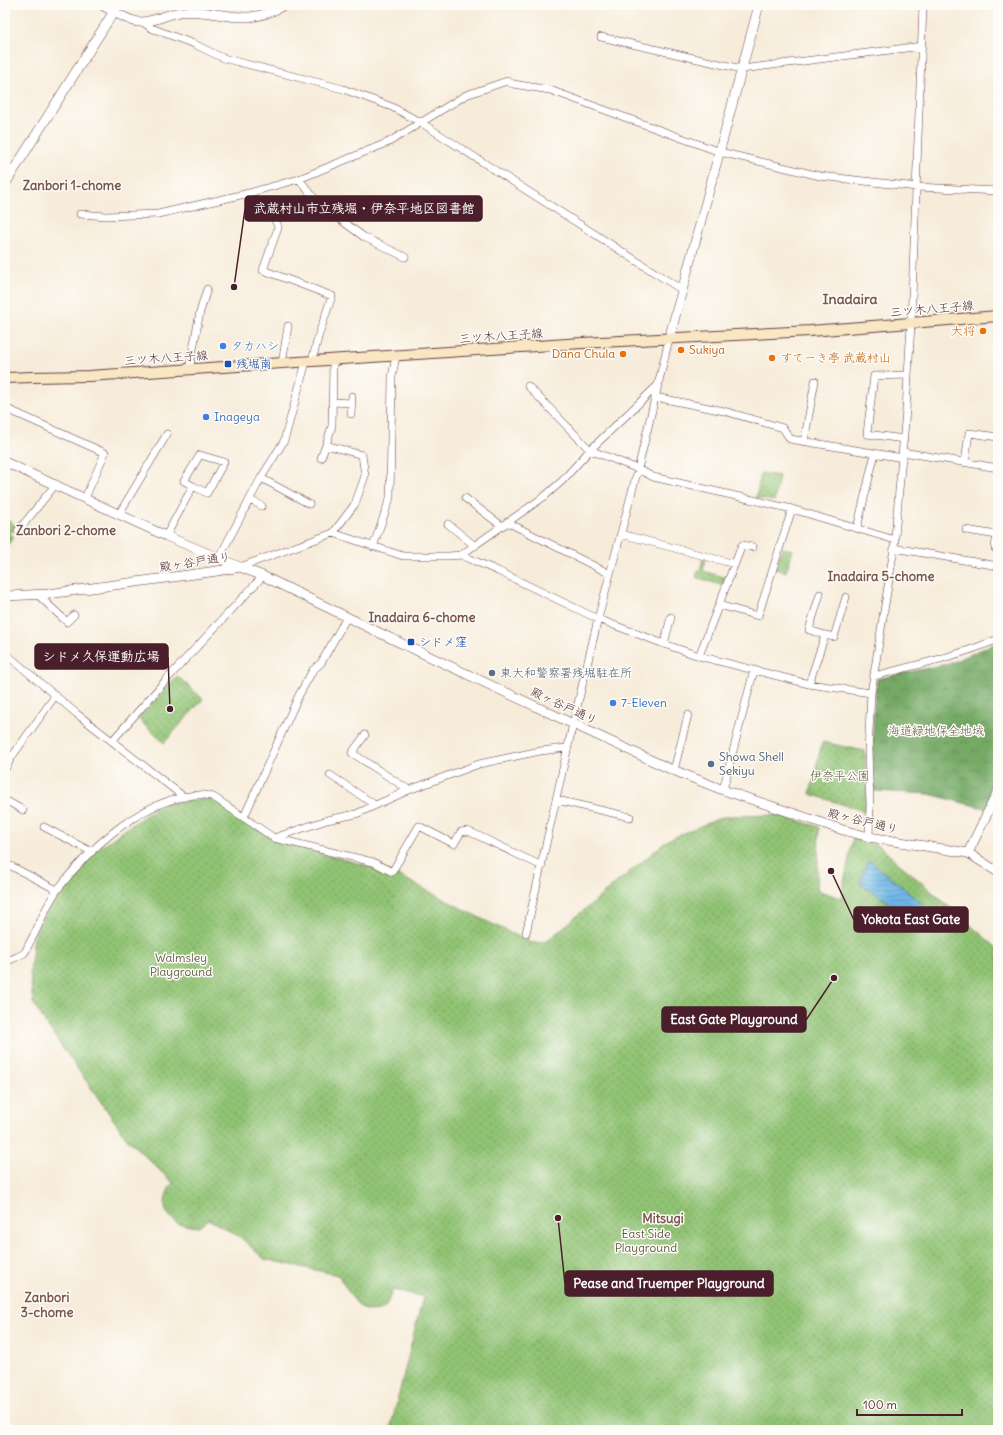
<svg xmlns="http://www.w3.org/2000/svg" width="1003" height="1435" viewBox="0 0 1003 1435" font-family="Delius,'Klee One',sans-serif">
<style>
.grass{fill:url(#grass-dots);stroke:#6d714f}
.forest{fill:url(#forest-crowns);stroke:#5f6448}
.water{fill:url(#water-rules);stroke:#5c6c89}
.lines{fill:none;stroke-linecap:round;stroke-linejoin:round}
.minor-casing{stroke:#643e45;stroke-width:8}
.tertiary-casing{stroke:#643e45;stroke-width:10}
.secondary-casing{stroke:#643e45;stroke-width:12}
.minor{stroke:#fff;stroke-width:7}
.tertiary{stroke:#fff;stroke-width:9}
.secondary{stroke:#f9e7c3;stroke-width:10}
.food-dot{fill:#e8710a;stroke:#fdfcf7;stroke-width:1.5}
.shop-dot{fill:#3f7fe0;stroke:#fdfcf7;stroke-width:1.5}
.transit-dot{fill:#1a4fb4;stroke:#fdfcf7;stroke-width:1.5}
.service-dot{fill:#5c6f8a;stroke:#fdfcf7;stroke-width:1.5}
.labels{text-anchor:middle;stroke-width:3;stroke-linejoin:round;paint-order:stroke}
.street-label{font-size:12px;fill:#4a1f2b;stroke:#fdfcf7}
.food-label{font-size:12px;fill:#c56008;stroke:#fdfcf7;text-anchor:end}
.shop-label{font-size:12px;fill:#366cbe;stroke:#fdfcf7;text-anchor:start}
.transit-label{font-size:12px;fill:#164399;stroke:#fdfcf7;text-anchor:start}
.service-label{font-size:12px;fill:#4e5e75;stroke:#fdfcf7;text-anchor:start}
.park-label{font-size:12px;fill:#625844;stroke:#fdfcf7}
.neighbourhood-label{font-size:13px;font-weight:bold;fill:#7b554e;stroke:#fdfcf7}
.quarter-label{font-size:14px;font-weight:bold;fill:#7b554e;stroke:#fdfcf7}
.leader{fill:none;stroke:#4a1f2b;stroke-width:1.5}
.callout-dot{fill:#4a1f2b;stroke:#fdfcf7;stroke-width:1.5}
.callout{fill:#4a1f2b;stroke:#4a1f2b;stroke-width:1.5}
.callout-label{font-size:13px;text-anchor:middle;font-weight:bold;fill:#fff}
</style>
<defs>
<pattern id="grass-dots" width="8" height="8" patternUnits="userSpaceOnUse"><rect width="8" height="8" fill="#90c373"/><path d="M2 2h.1M6 6h.1" fill="none" stroke="#789e5f" stroke-width="1.8" stroke-linecap="round"/></pattern>
<pattern id="forest-crowns" width="20" height="18" patternUnits="userSpaceOnUse"><rect width="20" height="18" fill="#74a965"/><path d="M2 6a3 3 0 1 1 6 0M12 15a3 3 0 1 1 6 0" fill="none" stroke="#618953"/></pattern>
<pattern id="water-rules" width="6" height="5" patternUnits="userSpaceOnUse"><rect width="6" height="5" fill="#6eb8e7"/><path d="M0 2.5h6" fill="none" stroke="#5c95bb"/></pattern>
</defs>
<rect width="100%" height="100%" fill="#fdfcf7"/>
<filter id="ink" filterUnits="userSpaceOnUse"><feTurbulence type="fractalNoise" baseFrequency=".025" numOctaves="2"/><feDisplacementMap in="SourceGraphic" scale="8" xChannelSelector="R" yChannelSelector="G"/><feConvolveMatrix kernelMatrix="1 2 1 2 8 2 1 2 1" color-interpolation-filters="sRGB"/></filter>
<filter id="wash" filterUnits="userSpaceOnUse"><feTurbulence type="fractalNoise" baseFrequency=".012" numOctaves="4" result="noise"/><feDisplacementMap in="SourceGraphic" scale="16" xChannelSelector="R" yChannelSelector="G"/><feGaussianBlur stdDeviation="0.9" result="paint"/><feColorMatrix in="noise" values="0 0 0 0 0 0 0 0 0 0 0 0 0 0 0 0 0 1.4 0 .05"/><feComposite in="paint" operator="in"/></filter>
<g filter="url(#wash)">
<rect width="100%" height="100%" fill="#f7ecda"/>
<path class="grass" d="M 761,473 L 779,476 L 774,501 L 756,498 Z
M 5,518 L 16,526 L 10,534 L 14,537 L 5,548 Z
M 782,548 L 793,550 L 786,572 L 775,569 Z
M 703,558 L 706,559 L 703,571 L 727,578 L 723,586 L 696,577 L 698,570 L 700,570 Z
M 177,676 L 203,699 L 164,743 L 138,719 Z
M 822,742 L 865,751 L 867,812 L 810,794 Z
M 215,798 L 274,838 L 315,852 L 392,872 L 484,920 L 532,943 L 547,941 L 668,840 L 710,822 L 726,816 L 779,815 L 819,827 L 817,890 L 841,898 L 853,838 L 879,846 L 998,949 L 998,1430 L 390,1430 L 423,1297 L 393,1290 L 385,1308 C 379,1310 372,1312 366,1310 C 356,1307 344,1284 338,1275 L 264,1259 L 240,1237 L 208,1219 L 199,1227 L 177,1224 C 174,1220 168,1215 166,1211 C 163,1201 167,1190 173,1183 L 128,1140 L 55,1037 L 33,1003 L 30,972 L 34,936 L 44,914 L 85,858 L 161,804 Z"/>
<path class="forest" d="M 998,642 L 998,786 L 987,809 L 929,794 L 874,791 C 872,753 872,716 877,679 L 951,663 Z"/>
<path class="water" d="M 870,861 L 923,904 L 907,919 L 887,901 L 860,883 L 867,862 Z"/>
</g>
<g filter="url(#ink)">
<g class="lines">
<g class="minor-casing">
<path id="minor" d="M 143,22 L 151,28 L 194,44 L 223,58 L 343,89 L 392,107 L 420,122 L 682,290
M 601,37 L 742,69 L 922,46
M 299,179 L 319,204 L 364,237 L 405,257
M 245,194 C 255,202 277,215 278,228 L 263,270 L 332,296 L 319,334 L 312,361
M 80,214 L 106,216 L 158,214 L 245,194 L 299,179 L 389,142 L 466,95 L 507,81 L 513,84 L 550,90 L 720,152 L 820,176 L 917,187 L 998,191
M 282,364 L 288,326
M 189,370 L 200,312 L 207,289
M 528,386 L 590,450 L 638,469 L 653,477 L 792,509 L 895,540
M 655,397 L 724,411 L 783,428 L 790,439 L 903,458
M 332,402 L 352,403
M 5,408 L 105,453 L 85,498
M 351,414 L 352,396
M 904,439 L 867,434 L 874,376 L 908,375
M 804,442 L 815,381
M 903,452 L 998,468
M 321,458 L 326,445
M 965,462 L 969,433 L 998,437
M 261,478 L 309,504
M 465,498 L 502,526
M 250,500 L 262,506
M 119,514 L 167,434
M 507,522 L 610,574
M 448,524 L 475,546
M 857,528 L 875,453
M 966,530 L 997,535
M 18,531 L 56,484
M 333,533 L 403,556 L 449,556 L 461,555 L 545,496 L 562,481 L 590,450 L 658,385
M 621,534 L 735,564
M 166,536 L 193,486 L 184,481 L 200,455 L 224,462 L 207,493 L 193,486
M 373,547 L 390,498 L 392,377 L 396,356
M 894,548 L 998,566
M 995,548 L 998,528
M 461,555 L 498,571 L 598,619 L 664,644 L 699,656 L 809,684 L 871,693
M 219,558 L 261,478 L 284,441 L 306,362
M 240,567 L 333,533 L 355,504 L 365,476 L 362,455 L 326,445 L 332,426 L 333,360
M 820,594 L 809,630 L 825,635
M 38,595 L 67,622 L 74,615
M 719,605 L 758,616 L 792,509
M 664,644 L 671,617
M 5,653 L 77,714 L 184,797
M 699,656 L 742,545 L 753,547
M 874,676 C 916,665 959,656 998,639
M 809,684 L 825,635 L 834,637 L 846,597
M 365,735 L 352,753 L 409,790
M 112,741 L 166,680 L 263,576
M 5,769 L 11,758 L 55,696
M 674,770 L 688,715
M 330,775 L 375,805
M 723,790 L 754,670
M 5,800 L 23,810
M 557,800 L 630,817
M 244,817 L 299,695 L 313,670 L 321,663 L 347,617
M 44,827 L 92,852
M 869,837 L 870,804 L 868,751 L 871,693 L 894,548 L 906,410 L 911,324 L 923,5
M 274,838 L 327,820 L 356,814 L 409,790 L 479,764 L 540,751 L 567,748
M 5,863 L 57,890
M 526,933 L 573,724 L 598,619 L 638,469 L 669,339
M 5,962 C 11,959 19,957 24,953 C 27,951 28,945 30,942 C 40,925 46,904 58,889 C 88,850 134,807 183,797 C 194,795 205,793 215,798 L 274,838 L 373,862 L 392,872 L 419,826 L 454,844 L 461,832 L 468,831 L 542,866"/>
</g>
<g class="tertiary-casing">
<path id="tertiary" d="M 102,5 C 113,11 126,20 138,22 C 153,23 166,14 180,12 C 221,8 243,30 284,5
M 5,184 L 118,5
M 669,339 L 759,5
M 5,462 L 166,536 L 240,567
M 5,596 L 48,594 L 217,571 L 240,567 L 263,576 L 388,637 L 573,724 L 668,768 L 723,790 L 843,830 L 869,837 L 968,853 L 998,872
M 968,853 L 998,791"/>
</g>
<g class="secondary-casing">
<path id="secondary" d="M 5,378 L 32,377 L 89,376 L 582,343 L 810,331 L 998,316"/>
</g>
<use href="#minor" class="minor"/>
<use href="#tertiary" class="tertiary"/>
<use href="#secondary" class="secondary"/>
</g>
</g>
<g class="food-dot">
<circle cx="983" cy="331" r="4"/>
<circle cx="681" cy="350" r="4"/>
<circle cx="623" cy="354" r="4"/>
<circle cx="772" cy="358" r="4"/>
</g>
<g class="shop-dot">
<circle cx="223" cy="346" r="4"/>
<circle cx="206" cy="417" r="4"/>
<circle cx="613" cy="703" r="4"/>
</g>
<g class="transit-dot">
<rect x="224" y="360" width="8" height="8" rx="2"/>
<rect x="407" y="638" width="8" height="8" rx="2"/>
</g>
<g class="service-dot">
<circle cx="492" cy="673" r="4"/>
<circle cx="711" cy="764" r="4"/>
</g>
<g class="labels">
<g class="street-label">
<text transform="translate(932 309) rotate(-5)" y="4">三ツ木八王子線</text>
<text transform="translate(501 336) rotate(-4)" y="4">三ツ木八王子線</text>
<text transform="translate(166 358) rotate(-4)" y="4">三ツ木八王子線</text>
<text transform="translate(195 562) rotate(-9)" y="4">殿ヶ谷戸通り</text>
<text transform="translate(564 706) rotate(25)" y="4">殿ヶ谷戸通り</text>
<text transform="translate(863 821) rotate(14)" y="4">殿ヶ谷戸通り</text>
</g>
<g class="food-label">
<text x="975" y="335">大将</text>
<text x="689" y="354" text-anchor="start">Sukiya</text>
<text x="615" y="358">Dana Chula</text>
<text x="780" y="362" text-anchor="start">すてーき亭 武蔵村山</text>
</g>
<g class="shop-label">
<text x="231" y="350">タカハシ</text>
<text x="214" y="421">Inageya</text>
<text x="621" y="707">7-Eleven</text>
</g>
<g class="transit-label">
<text x="236" y="368">残堀南</text>
<text x="419" y="646">シドメ窪</text>
</g>
<g class="service-label">
<text x="500" y="677">東大和警察署残堀駐在所</text>
<text x="719" y="761">Showa Shell<tspan x="719" dy="14">Sekiyu</tspan></text>
</g>
<g class="park-label">
<text x="936" y="735">海道緑地保全地域</text>
<text x="840" y="780">伊奈平公園</text>
<text x="181" y="962">Walmsley<tspan x="181" dy="14">Playground</tspan></text>
<text x="646" y="1238">East Side<tspan x="646" dy="14">Playground</tspan></text>
</g>
<g class="neighbourhood-label">
<text x="72" y="190">Zanbori 1-chome</text>
<text x="66" y="535">Zanbori 2-chome</text>
<text x="881" y="581">Inadaira 5-chome</text>
<text x="422" y="622">Inadaira 6-chome</text>
<text x="663" y="1223">Mitsugi</text>
<text x="47" y="1302">Zanbori<tspan x="47" dy="15">3-chome</tspan></text>
</g>
<g class="quarter-label">
<text x="850" y="304">Inadaira</text>
</g>
</g>
<path class="leader" d="M234 287L245 209M170 709L168 657M831 871L854 920M834 978L806 1020M558 1218L565 1284"/>
<g class="callout-dot">
<circle cx="234" cy="287" r="4"/>
<circle cx="170" cy="709" r="4"/>
<circle cx="831" cy="871" r="4"/>
<circle cx="834" cy="978" r="4"/>
<circle cx="558" cy="1218" r="4"/>
</g>
<g class="callout">
<rect x="245" y="196" width="237" height="25" rx="4"/>
<rect x="35" y="644" width="133" height="25" rx="4"/>
<rect x="854" y="907" width="114" height="25" rx="4"/>
<rect x="662" y="1007" width="144" height="25" rx="4"/>
<rect x="565" y="1271" width="208" height="25" rx="4"/>
</g>
<g class="callout-label">
<text x="364" y="213">武蔵村山市立残堀・伊奈平地区図書館</text>
<text x="101" y="661">シドメ久保運動広場</text>
<text x="911" y="924">Yokota East Gate</text>
<text x="734" y="1024">East Gate Playground</text>
<text x="669" y="1288">Pease and Truemper Playground</text>
</g>
<rect width="1003" height="1435" fill="none" stroke="#fdfcf7" stroke-width="20"/>
<path d="M857 1409v6h105v-6" fill="none" stroke="#4a1f2b" stroke-width="2"/>
<text x="863" y="1409" font-size="12" fill="#4a1f2b" stroke="#fdfcf7" stroke-width="3" paint-order="stroke">100 m</text>
</svg>
